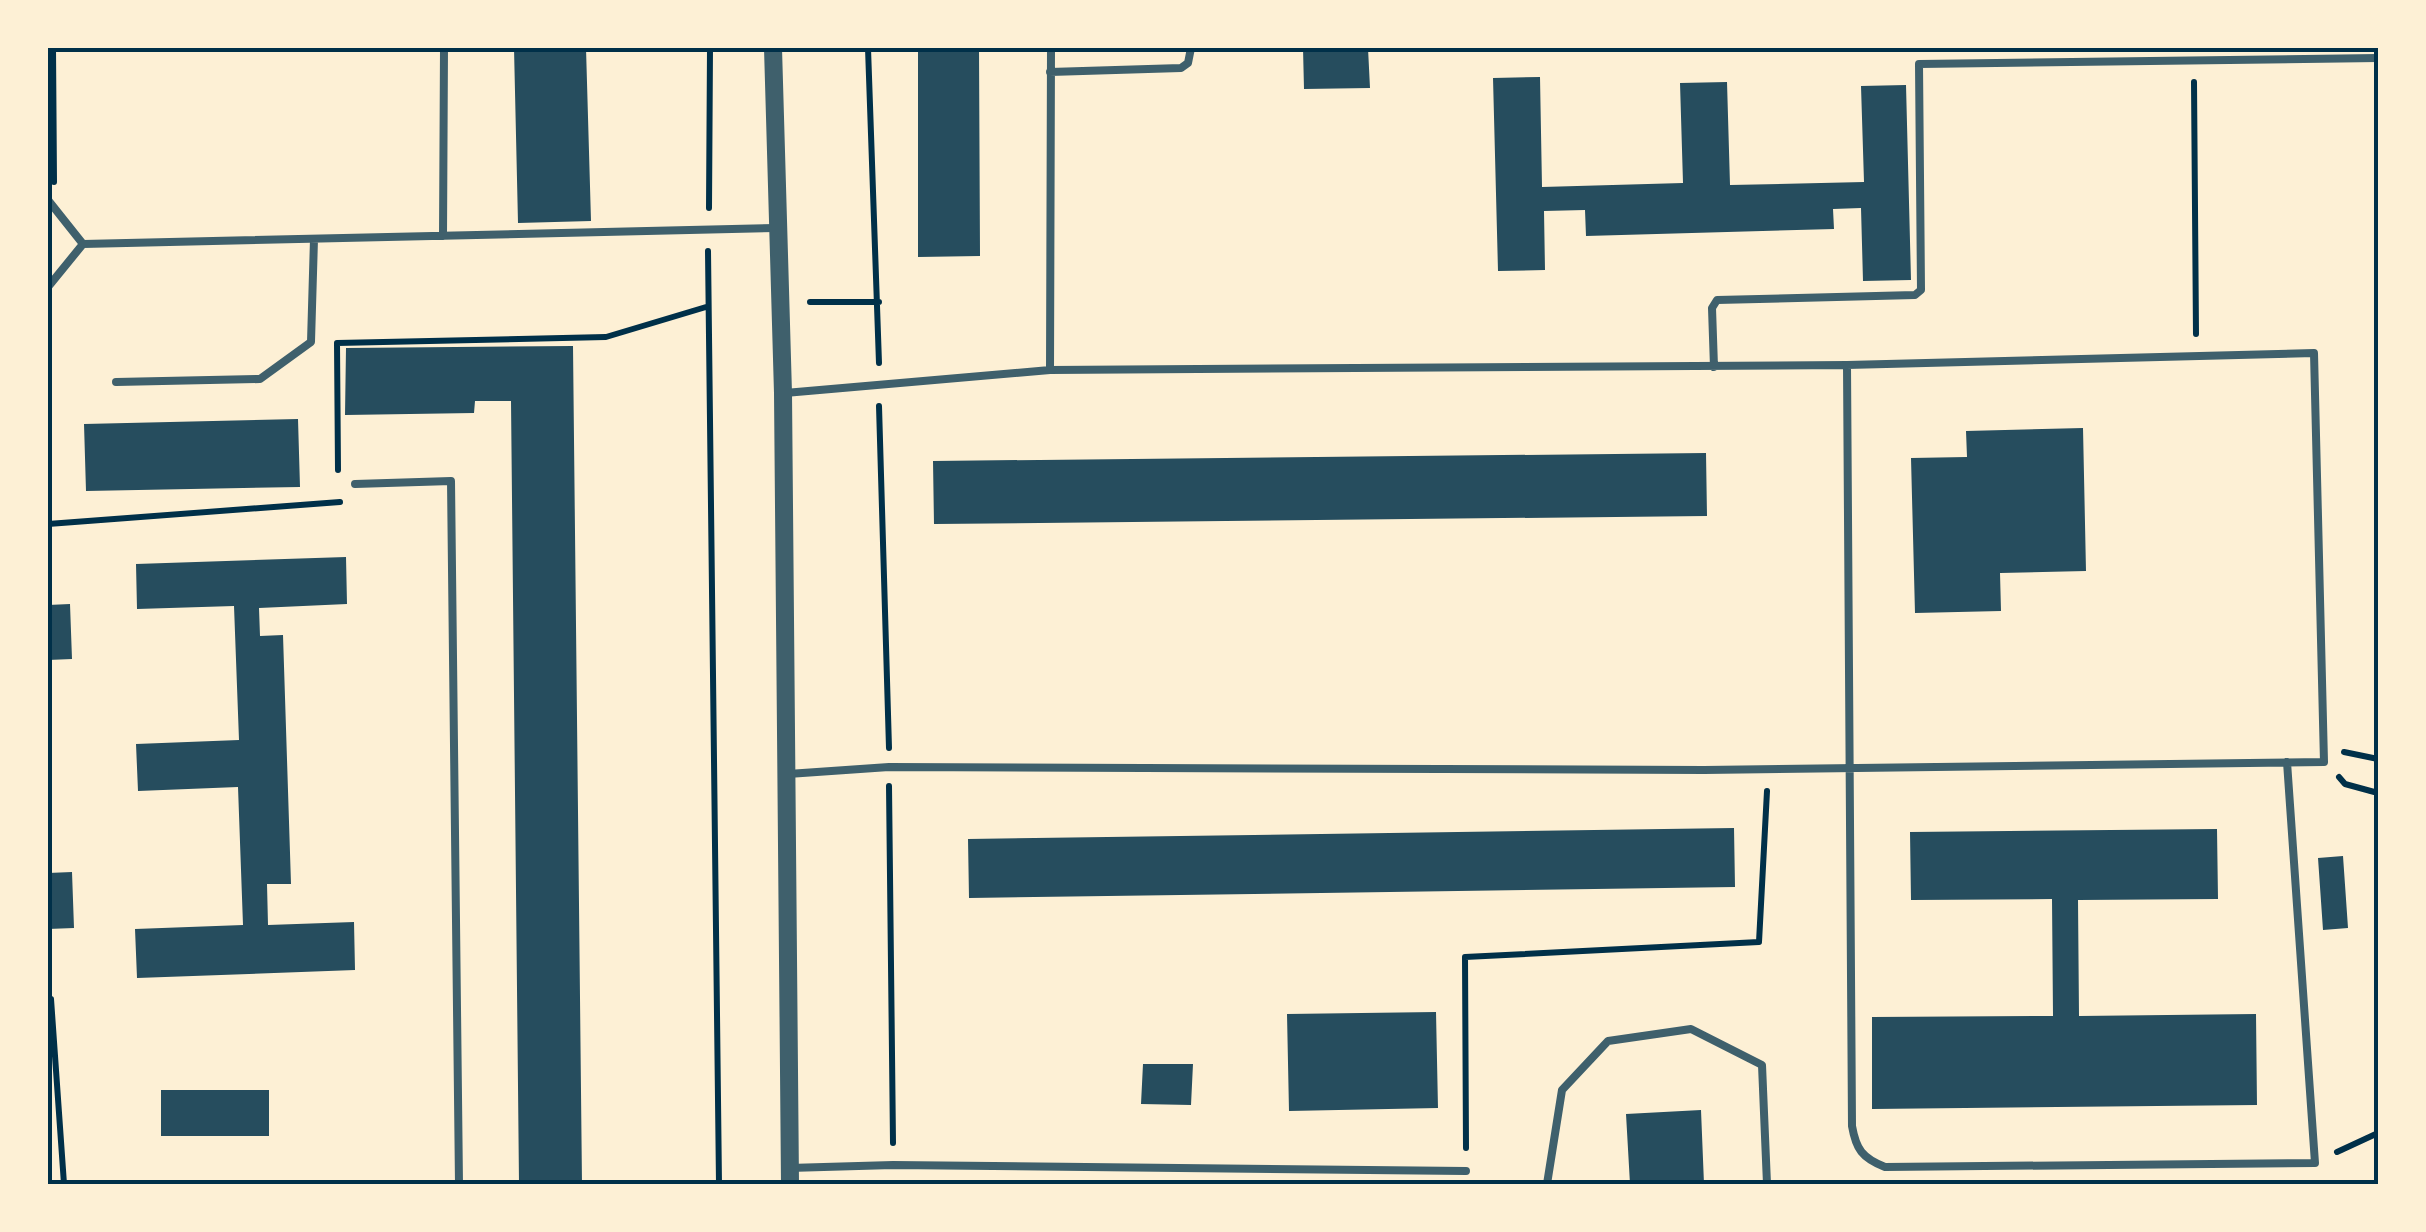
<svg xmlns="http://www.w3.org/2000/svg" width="2426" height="1232" viewBox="0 0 2426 1232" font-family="'Open Sans',sans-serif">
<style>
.building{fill:#264d5e}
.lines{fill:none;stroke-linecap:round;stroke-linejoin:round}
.path{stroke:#003049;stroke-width:6}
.service{stroke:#3f606c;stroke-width:8}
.tertiary{stroke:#3f606c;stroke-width:18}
.neatline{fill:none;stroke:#003049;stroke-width:4}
</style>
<rect width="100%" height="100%" fill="#fdf0d5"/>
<path class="building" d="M 514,48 L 586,48 L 591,221 L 518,223 Z
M 918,48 L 979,48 L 980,256 L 918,257 Z
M 1303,48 L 1368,48 L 1370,88 L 1304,89 Z
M 1540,77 L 1542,187 L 1683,183 L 1680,83 L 1727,82 L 1730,185 L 1864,182 L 1861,86 L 1906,85 L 1911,280 L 1863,281 L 1861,208 L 1833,209 L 1834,229 L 1586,236 L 1585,210 L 1544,211 L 1545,270 L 1498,271 L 1493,78 Z
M 573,346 L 582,1184 L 519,1184 L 511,401 L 475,401 L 474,413 L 345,415 L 346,348 Z
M 298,419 L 300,487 L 86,491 L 84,424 Z
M 2083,428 L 2086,571 L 2000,573 L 2001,611 L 1915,613 L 1911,458 L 1967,457 L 1966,431 Z
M 1706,453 L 1707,516 L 934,524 L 933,461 Z
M 346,557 L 347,604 L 259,608 L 260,636 L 283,635 L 291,884 L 267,884 L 268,925 L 354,922 L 355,970 L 137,978 L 135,929 L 243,925 L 238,787 L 138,791 L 136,744 L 239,740 L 234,606 L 137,609 L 136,564 Z
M 70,604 L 72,659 L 48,660 L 48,605 Z
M 1734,828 L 1735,887 L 969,898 L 968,839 Z
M 2217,829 L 2218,899 L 2078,900 L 2079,1016 L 2256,1014 L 2257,1105 L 1872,1109 L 1872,1017 L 2053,1016 L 2052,899 L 1911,900 L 1910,832 Z
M 2343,856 L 2348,928 L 2323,930 L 2318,858 Z
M 72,872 L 74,928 L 48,929 L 48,873 Z
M 1436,1012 L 1438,1108 L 1289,1111 L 1287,1014 Z
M 1143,1064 L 1193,1064 L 1191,1105 L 1141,1104 Z
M 161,1090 L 269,1090 L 269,1136 L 161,1136 Z
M 1701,1110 L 1704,1184 L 1630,1184 L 1626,1114 Z"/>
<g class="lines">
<path class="path" d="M 53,48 L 54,182
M 868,48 L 879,363
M 2194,82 L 2196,334
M 709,208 L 710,48
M 708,251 L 719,1184
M 810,302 L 879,302
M 48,373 L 49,309
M 879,406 L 889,748
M 338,470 L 337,343 L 606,337 L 706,307
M 48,524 L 340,502
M 2344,752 L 2378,759
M 2339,777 L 2345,784 L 2378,793
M 889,786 L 893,1143
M 48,999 L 51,999 L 64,1184
M 1466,1148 L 1465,957 L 1759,942 L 1767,791
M 2337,1152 L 2378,1133"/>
<path class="service" d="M 1050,72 L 1181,68 L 1188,63 L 1191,48
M 48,200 L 83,244 L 48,287
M 443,236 L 444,48
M 83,244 L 776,228
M 1847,365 L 1852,1126 C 1856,1149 1862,1158 1885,1167 L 2315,1163 L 2287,762
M 1714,367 L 1712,308 L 1717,300 L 1915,295 L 1921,290 L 1919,64 L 2378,58
M 1050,370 L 1051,48
M 116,382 L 260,379 L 311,342 L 314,239
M 785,393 L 1050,370 L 1847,365 L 2314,353 L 2324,762 L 1704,770 L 889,767 L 788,774
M 355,484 L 451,481 L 459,1184
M 789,1168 L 893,1165 L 1466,1171
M 1547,1184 L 1562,1090 L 1608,1041 L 1691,1029 L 1762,1065 L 1767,1184"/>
<path class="tertiary" d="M 773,48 L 783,393 L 790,1184"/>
</g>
<rect width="2426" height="1232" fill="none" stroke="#fdf0d5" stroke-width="100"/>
<rect x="50" y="50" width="2326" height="1132" class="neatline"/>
</svg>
